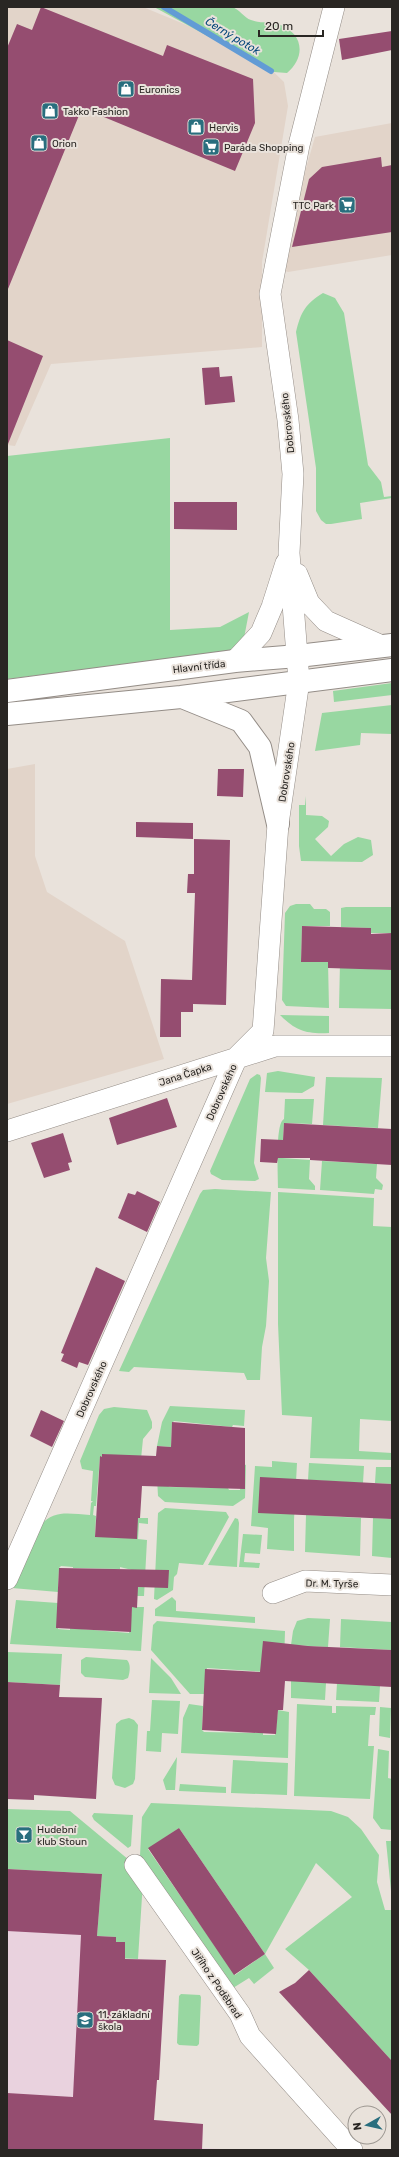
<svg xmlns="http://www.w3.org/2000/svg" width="399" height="2157" viewBox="0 0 399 2157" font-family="Rubik,sans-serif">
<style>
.built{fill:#e2d4c9}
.education{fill:#e9d2de}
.green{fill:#98d7a1;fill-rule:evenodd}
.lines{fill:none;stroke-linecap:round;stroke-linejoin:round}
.stream{stroke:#629bd5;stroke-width:6}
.building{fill:#954d70}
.street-casing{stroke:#948d87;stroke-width:22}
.secondary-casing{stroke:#948d87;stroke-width:24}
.street{stroke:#fff;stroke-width:21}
.secondary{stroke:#fff;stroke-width:22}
.labels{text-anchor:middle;stroke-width:4;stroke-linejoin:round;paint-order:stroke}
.poi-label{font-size:10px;fill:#292623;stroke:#e9e2db;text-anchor:start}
.street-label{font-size:10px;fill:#292623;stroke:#e9e2db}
.water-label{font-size:11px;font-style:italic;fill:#004479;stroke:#e9e2db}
</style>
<rect width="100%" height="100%" fill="#e9e2db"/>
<path class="built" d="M 7,7 L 143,7 L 254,53 L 284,82 L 288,106 L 262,262 L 262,347 L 51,364 L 15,446 L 7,445 Z
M 392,123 L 392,255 L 288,272 L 283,270 L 292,217 L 315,137 Z
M 35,764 L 35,856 L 47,892 L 125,941 L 164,1059 L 7,1104 L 7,769 Z"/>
<path class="education" d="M 7,1869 L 102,1874 L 97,1936 L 116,1937 L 116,1958 L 166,1960 L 159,2080 L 137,2079 L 154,2112 L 154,2120 L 203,2124 L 202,2148 L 240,2150 L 7,2150 Z"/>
<path class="green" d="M 154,7 C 179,7 206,4 231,7 C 239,8 244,18 251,20 C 261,24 272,21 278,24 C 304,33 306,57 287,73 L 274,72 Z
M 323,293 L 335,298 L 344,313 L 368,465 L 381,482 L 384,497 L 392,496 L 392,498 L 360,503 L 362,519 L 331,524 L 326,524 L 321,520 L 316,511 L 316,468 L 296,332 C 301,312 305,304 323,293 Z
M 170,438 L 170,630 L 220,627 L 249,612 L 244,638 L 228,652 L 7,679 L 7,456 Z
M 392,683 L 392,695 L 334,702 L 333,691 Z
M 392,705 L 392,734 L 361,733 L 360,745 L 315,751 L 322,713 Z
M 306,796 L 306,815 L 322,816 L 329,821 L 328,827 L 315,839 L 331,856 L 344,844 L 358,837 L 371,840 L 373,855 L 362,862 L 301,861 L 299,846 L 299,805 L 305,805 Z
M 296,904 L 310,904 L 314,909 L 326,909 L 330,912 L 330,926 L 302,926 L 301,961 L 328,962 L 329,1008 L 286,1006 L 282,1000 L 285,913 L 290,906 Z
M 346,907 L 391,907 L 392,933 L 370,933 L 370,928 L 341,927 L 341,908 Z
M 340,963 L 369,969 L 392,970 L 392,1009 L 339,1008 Z
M 280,1015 L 329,1016 L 329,1033 C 306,1034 296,1031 280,1015 Z
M 278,1071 L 315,1077 L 314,1086 L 302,1093 L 265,1092 L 267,1073 Z
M 257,1074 L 260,1075 L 261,1078 L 254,1163 L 259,1179 L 255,1181 L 222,1180 L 211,1174 L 210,1171 L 250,1079 Z
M 326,1077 L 382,1078 L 378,1128 L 323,1125 Z
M 285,1099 L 314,1099 L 312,1124 L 284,1123 L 282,1158 L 310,1160 L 309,1179 L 315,1186 L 315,1190 L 278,1188 C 278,1176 275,1123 284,1119 Z
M 322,1161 L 377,1164 L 376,1178 L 383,1185 L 382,1190 L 375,1189 L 374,1194 L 320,1190 Z
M 215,1189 L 271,1192 L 266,1258 L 269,1281 L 266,1326 L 262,1347 L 260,1380 L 247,1380 L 244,1373 L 134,1367 L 129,1372 L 119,1371 L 200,1194 L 203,1190 Z
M 278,1192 L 374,1198 L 373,1226 L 392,1227 L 392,1421 L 360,1419 L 359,1451 L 392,1453 L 392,1460 L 310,1458 L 312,1417 L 282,1415 L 278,1324 Z
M 170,1406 L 245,1410 L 244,1426 L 233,1425 L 232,1427 L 174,1421 L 172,1423 L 171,1447 L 157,1446 L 162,1422 Z
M 114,1407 L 147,1410 L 152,1422 L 152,1428 L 143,1439 L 141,1459 L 103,1454 L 102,1457 L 100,1457 L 96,1506 L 94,1506 L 93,1515 L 96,1516 L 95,1537 L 138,1518 L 148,1518 L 148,1524 L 139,1523 L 138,1539 L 147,1540 L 144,1596 L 132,1596 L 132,1570 L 120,1567 L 120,1569 L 73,1568 L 73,1567 L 61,1566 L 59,1568 L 58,1592 L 12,1588 L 41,1525 C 54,1509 71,1514 90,1515 L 91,1503 L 93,1501 L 91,1501 L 93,1471 L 82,1469 L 80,1461 L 99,1415 L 104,1409 Z
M 156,1460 L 169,1487 L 228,1488 L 229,1490 L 240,1490 L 243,1464 L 246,1465 L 245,1498 L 233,1506 L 165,1502 L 158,1496 Z
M 272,1461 L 297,1463 L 294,1520 L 294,1551 L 267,1549 L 268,1528 L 251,1526 L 255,1466 L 272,1467 Z
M 309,1463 L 364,1466 L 363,1483 L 308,1480 Z
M 376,1467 L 392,1467 L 392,1484 L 375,1483 Z
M 165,1508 L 226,1512 L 229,1517 L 203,1565 L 179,1563 L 177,1574 L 174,1577 L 173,1590 L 157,1600 L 154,1599 L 158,1513 Z
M 306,1515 L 361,1518 L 360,1556 L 305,1552 Z
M 235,1518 L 238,1519 L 239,1523 L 237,1567 L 208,1565 Z
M 373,1518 L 392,1519 L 392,1558 L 372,1556 Z
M 243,1534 L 262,1535 L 260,1554 L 245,1553 L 244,1562 L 260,1563 L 259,1568 L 239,1567 Z
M 172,1597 L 176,1601 L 176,1611 L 255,1617 L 255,1623 L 155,1616 L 155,1609 Z
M 16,1600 L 58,1603 L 58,1629 L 70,1630 L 70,1628 L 129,1633 L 132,1607 L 144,1607 L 141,1651 L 10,1644 Z
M 308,1618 L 330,1619 L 328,1647 L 291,1645 L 293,1631 L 297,1621 Z
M 341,1619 L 392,1622 L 392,1650 L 340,1647 Z
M 157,1621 L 285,1631 L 283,1698 L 266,1672 L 207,1668 L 204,1694 L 190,1694 L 151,1650 L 153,1625 Z
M 7,1652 L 62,1654 L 60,1685 L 7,1682 Z
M 291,1654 L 326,1683 L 325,1700 L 291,1698 Z
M 86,1657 L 127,1660 C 131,1664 130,1672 128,1678 L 123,1680 L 85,1677 L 81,1673 L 81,1660 Z
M 151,1658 L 171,1678 L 181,1694 L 149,1693 Z
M 337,1683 L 380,1686 L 379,1702 L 336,1700 Z
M 152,1700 L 180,1701 L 178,1734 L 162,1733 L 161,1752 L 146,1751 L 147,1731 L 150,1731 Z
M 189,1704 L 203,1706 L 202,1730 L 204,1732 L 263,1733 L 263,1735 L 275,1735 L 278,1710 L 289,1712 L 288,1758 L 181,1753 L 183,1718 Z
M 297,1704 L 332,1706 L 332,1713 L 336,1713 L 336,1706 L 376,1707 L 375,1715 L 370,1715 L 368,1746 L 374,1746 L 370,1799 L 294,1796 Z
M 380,1707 L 391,1708 L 390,1738 L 379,1736 Z
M 129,1718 L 134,1720 L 138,1725 L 135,1779 L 133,1784 L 125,1788 L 115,1785 L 112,1778 L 116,1724 L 121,1720 Z
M 378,1749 L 389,1751 L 388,1778 L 392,1779 L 392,1830 L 381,1829 L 373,1818 Z
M 177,1757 L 175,1790 L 166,1790 L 163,1780 Z
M 233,1760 L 288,1763 L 287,1795 L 231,1793 Z
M 180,1784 L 226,1787 L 226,1793 L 179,1791 Z
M 151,1803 L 331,1811 L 348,1817 L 361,1829 L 379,1855 L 377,1882 L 385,1910 L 392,1910 L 392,2061 L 309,1970 L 285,1949 L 352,1897 L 316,1863 L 265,1954 L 274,1968 L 254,1984 L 249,1978 L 233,1988 L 140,1856 L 142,1817 ZM 179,1828 L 265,1954 L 235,1975 L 148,1849 Z
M 7,1809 L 70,1811 L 129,1860 L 143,1881 L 138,1959 L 116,1958 L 116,1937 L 97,1936 L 102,1874 L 7,1869 Z
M 94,1813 L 133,1815 L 131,1846 L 128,1848 L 94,1820 L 92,1816 Z
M 386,1841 L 392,1841 L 392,1901 Z
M 181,1994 L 200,1995 L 201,1997 L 199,2044 L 197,2046 L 179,2045 L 177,2043 L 179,1996 Z"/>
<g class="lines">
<path class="stream" d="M 164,7 L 271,71"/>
</g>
<path class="building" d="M 41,7 L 163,56 L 167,45 L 253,79 L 255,123 L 235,171 L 82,108 L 8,289 L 7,48 L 17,24 L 32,30 Z
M 392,31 L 392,50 L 342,60 L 339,39 Z
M 381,157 L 382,167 L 392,165 L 392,232 L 292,247 L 309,179 L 322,167 Z
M 7,340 L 43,356 L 8,444 L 7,444 Z
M 219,367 L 220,377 L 232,376 L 235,402 L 205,405 L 202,368 Z
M 174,502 L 237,502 L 237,530 L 174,529 Z
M 218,769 L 244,769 L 243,797 L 217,796 Z
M 136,822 L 193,823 L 193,839 L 136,837 Z
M 194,839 L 230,840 L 226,1005 L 193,1004 L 193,1012 L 181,1012 L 181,1037 L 160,1037 L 161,979 L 192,980 L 195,893 L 187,893 L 188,874 L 194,874 Z
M 302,926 L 371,928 L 371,934 L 392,933 L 392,970 L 328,968 L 328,962 L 301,962 Z
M 167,1098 L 177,1127 L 117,1145 L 109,1118 Z
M 284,1123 L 392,1129 L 392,1165 L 310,1160 L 310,1158 L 278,1158 L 277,1163 L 260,1162 L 261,1139 L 283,1140 Z
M 63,1133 L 72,1162 L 68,1163 L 70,1170 L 44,1178 L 31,1143 Z
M 137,1191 L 160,1202 L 147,1232 L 118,1218 L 128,1193 L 135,1195 Z
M 96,1267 L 125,1281 L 88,1365 L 79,1362 L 77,1368 L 61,1361 L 64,1354 L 61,1353 Z
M 41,1410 L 64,1421 L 52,1447 L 30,1436 Z
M 172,1422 L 245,1428 L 245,1489 L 142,1486 L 140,1518 L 138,1518 L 137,1539 L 95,1537 L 100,1456 L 102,1457 L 102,1454 L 156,1456 L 157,1446 L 171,1447 Z
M 260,1477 L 392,1484 L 392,1519 L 258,1513 Z
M 59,1568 L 169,1570 L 168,1588 L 138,1587 L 137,1608 L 132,1607 L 131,1632 L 56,1628 Z
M 263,1641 L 308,1646 L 392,1650 L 392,1687 L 285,1681 L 283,1710 L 278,1710 L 276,1734 L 202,1730 L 205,1669 L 260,1672 Z
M 7,1682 L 60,1685 L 59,1697 L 102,1698 L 96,1799 L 34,1795 L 34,1800 L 7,1799 Z
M 179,1828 L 265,1954 L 234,1975 L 148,1848 Z
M 7,1869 L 102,1874 L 97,1936 L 116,1937 L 116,1942 L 125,1942 L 125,1959 L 166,1960 L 159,2080 L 157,2080 L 154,2120 L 203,2124 L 202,2150 L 7,2150 L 7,2093 L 73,2097 L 81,1935 L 7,1931 Z
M 309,1970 L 392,2061 L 392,2115 L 279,1992 L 295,1983 Z"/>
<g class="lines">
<g class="street-casing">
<path id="street" d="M 297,574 L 309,603 L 326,621 L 382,646
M 235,661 L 261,633 L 272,607 L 286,563
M 7,1131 L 275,1046 L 392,1046
M 7,1579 L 237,1057 L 263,1031 L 278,824 L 299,681 L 289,553 L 293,474 L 288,420 L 270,294 L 299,145 L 334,7
M 273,1593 L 305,1581 L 392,1585
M 135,1865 L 240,2014 L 250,2036 L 352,2150"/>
</g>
<g class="secondary-casing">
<path id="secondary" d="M 7,691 L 235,661 L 298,656 L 392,645
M 182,697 L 241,721 L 260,747 L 278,824
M 7,714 L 181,697 L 392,670"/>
</g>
<use href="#street" class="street"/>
<use href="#secondary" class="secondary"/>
</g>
<defs>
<g id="shop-square" transform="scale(0.9)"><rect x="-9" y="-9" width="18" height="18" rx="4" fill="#296e7e" stroke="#e9e2db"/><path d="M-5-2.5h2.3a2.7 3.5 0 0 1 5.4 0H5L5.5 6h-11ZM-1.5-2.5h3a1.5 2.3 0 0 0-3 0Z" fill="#fff"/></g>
<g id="supermarket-square" transform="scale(0.9)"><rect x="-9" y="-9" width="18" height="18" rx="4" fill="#296e7e" stroke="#e9e2db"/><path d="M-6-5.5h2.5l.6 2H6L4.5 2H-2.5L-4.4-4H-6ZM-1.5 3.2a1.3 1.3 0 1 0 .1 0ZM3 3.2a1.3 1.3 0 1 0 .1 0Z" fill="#fff"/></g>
<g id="bar-square" transform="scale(0.9)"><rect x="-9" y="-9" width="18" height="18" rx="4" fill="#296e7e" stroke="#e9e2db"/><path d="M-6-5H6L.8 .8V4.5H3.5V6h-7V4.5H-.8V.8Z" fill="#fff"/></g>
<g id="school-square" transform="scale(0.9)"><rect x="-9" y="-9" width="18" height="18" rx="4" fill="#296e7e" stroke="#e9e2db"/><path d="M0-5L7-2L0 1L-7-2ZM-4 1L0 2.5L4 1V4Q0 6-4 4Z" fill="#fff"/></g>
</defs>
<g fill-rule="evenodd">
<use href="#shop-square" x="126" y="89"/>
<use href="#shop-square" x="50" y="111"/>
<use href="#shop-square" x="196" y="127"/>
<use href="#shop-square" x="39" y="143"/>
<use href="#supermarket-square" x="211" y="147"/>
<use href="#supermarket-square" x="347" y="205"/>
<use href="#bar-square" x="24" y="1835"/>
<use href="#school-square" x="85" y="2020"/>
</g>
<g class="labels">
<g class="poi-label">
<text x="139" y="93">Euronics</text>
<text x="63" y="115">Takko Fashion</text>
<text x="209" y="131">Hervis</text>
<text x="52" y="147">Orion</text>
<text x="224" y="151">Paráda Shopping</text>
<text x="334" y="209" text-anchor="end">TTC Park</text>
<text x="37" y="1833">Hudební<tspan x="37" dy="12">klub Stoun</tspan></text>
<text x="98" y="2018">11. základní<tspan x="98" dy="12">škola</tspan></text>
</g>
<g class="street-label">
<text transform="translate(287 423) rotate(-96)" y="4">Dobrovského</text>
<text transform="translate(199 666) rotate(-7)" y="4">Hlavní třída</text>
<text transform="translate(286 772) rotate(-81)" y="4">Dobrovského</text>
<text transform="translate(185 1074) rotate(-18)" y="4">Jana Čapka</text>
<text transform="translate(221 1092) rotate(-66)" y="4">Dobrovského</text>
<text transform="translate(91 1389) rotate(-66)" y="4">Dobrovského</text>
<text transform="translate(332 1583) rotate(1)" y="4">Dr. M. Tyrše</text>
<text transform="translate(217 1983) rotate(56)" y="4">Jiřího z Poděbrad</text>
</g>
<g class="water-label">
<text transform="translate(233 36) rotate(31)" y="4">Černý potok</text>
</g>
</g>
<rect width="399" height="2157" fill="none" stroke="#292623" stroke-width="16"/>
<g transform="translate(367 2125) rotate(262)"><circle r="19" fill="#e9e2db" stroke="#9c9791"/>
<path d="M0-3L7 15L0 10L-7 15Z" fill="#296e7e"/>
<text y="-6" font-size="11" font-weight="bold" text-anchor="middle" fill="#292623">N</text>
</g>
<path d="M259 30v6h64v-6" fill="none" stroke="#292623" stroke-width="2"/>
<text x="265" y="30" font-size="12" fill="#292623" stroke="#e9e2db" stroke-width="3" paint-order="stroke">20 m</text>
</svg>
